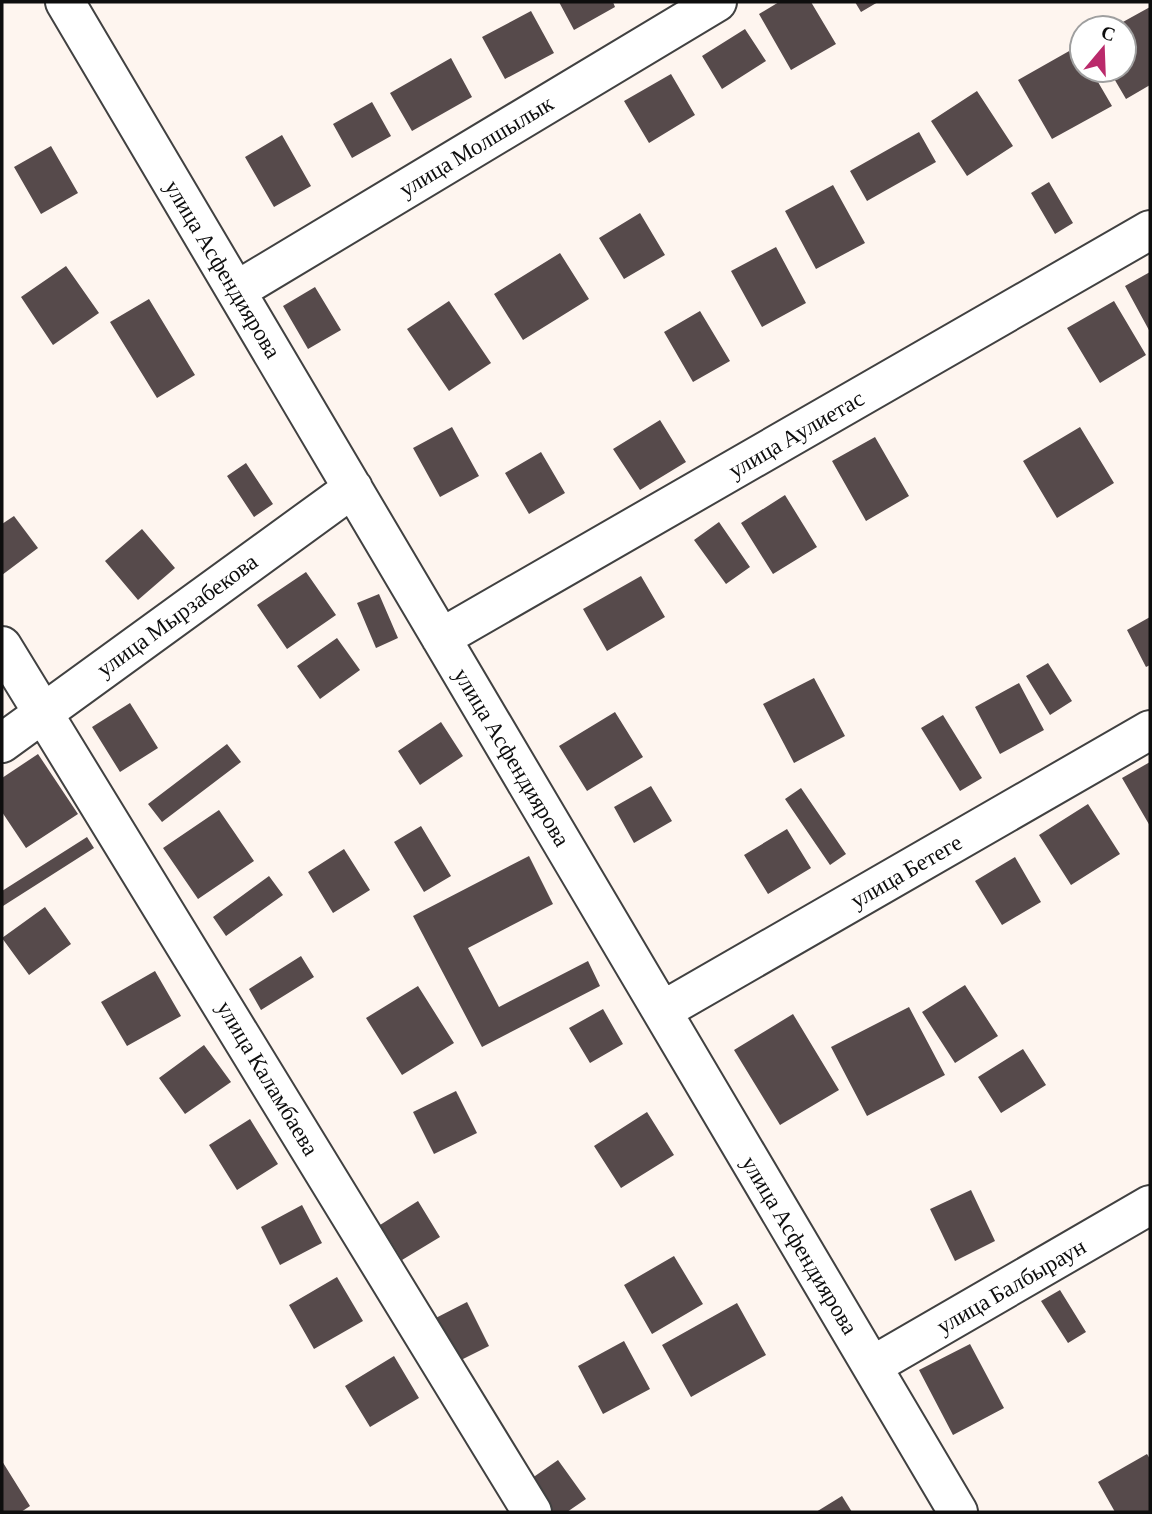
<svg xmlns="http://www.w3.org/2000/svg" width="1152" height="1514" viewBox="0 0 1152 1514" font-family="'Crimson Pro',serif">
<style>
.building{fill:#564a4b}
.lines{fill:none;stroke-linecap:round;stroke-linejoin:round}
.minor-casing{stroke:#414141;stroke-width:42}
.minor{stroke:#fff;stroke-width:38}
.labels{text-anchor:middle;stroke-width:7;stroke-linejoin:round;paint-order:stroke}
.street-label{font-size:23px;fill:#0e0e0e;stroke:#fff}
</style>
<rect width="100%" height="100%" fill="#fef5ef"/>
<path class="building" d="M 559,2 L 613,2 L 615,7 L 574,30 Z
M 779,2 L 811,2 L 836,44 L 791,70 L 759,14 Z
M 855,2 L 878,2 L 861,12 Z
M 1150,7 L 1150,85 L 1126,99 L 1109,70 L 1124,70 L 1124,28 L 1112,28 Z
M 531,11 L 554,53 L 505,79 L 482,37 Z
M 745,29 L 766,61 L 722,89 L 702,56 Z
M 1078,46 L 1082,54 L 1082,70 L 1091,70 L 1112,106 L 1052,139 L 1018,80 Z
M 451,58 L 472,97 L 412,131 L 390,93 Z
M 671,74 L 695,115 L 649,143 L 624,101 Z
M 977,91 L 1013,146 L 967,176 L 931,121 Z
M 372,102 L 391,136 L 352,158 L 333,124 Z
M 919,132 L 936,162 L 867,201 L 850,171 Z
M 282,135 L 311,186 L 274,207 L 245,157 Z
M 51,146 L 78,193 L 41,214 L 14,167 Z
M 1049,182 L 1073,223 L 1055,234 L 1031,193 Z
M 833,185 L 865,243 L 816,269 L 785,211 Z
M 640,213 L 665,255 L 624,279 L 599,238 Z
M 776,247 L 806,303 L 762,327 L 731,271 Z
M 560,253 L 589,299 L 523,340 L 494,294 Z
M 66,266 L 99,313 L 53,345 L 21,297 Z
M 1150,272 L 1150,332 L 1125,286 Z
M 315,287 L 341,330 L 308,349 L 283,306 Z
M 149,299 L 195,375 L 157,398 L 110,322 Z
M 449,301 L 491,363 L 449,391 L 407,329 Z
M 1114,301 L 1146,355 L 1100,383 L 1067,328 Z
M 700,311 L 730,361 L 693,382 L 664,332 Z
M 660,420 L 686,462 L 640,490 L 613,449 Z
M 452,427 L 479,476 L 440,497 L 413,448 Z
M 1080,427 L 1114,483 L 1057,518 L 1023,461 Z
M 875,437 L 909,496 L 866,521 L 832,461 Z
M 541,452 L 565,493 L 529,514 L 505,473 Z
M 246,463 L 273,504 L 254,517 L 227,476 Z
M 785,495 L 817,547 L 773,574 L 741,523 Z
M 14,516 L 38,548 L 2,575 L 2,524 Z
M 719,522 L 750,567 L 726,584 L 694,540 Z
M 142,529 L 175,568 L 138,600 L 105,561 Z
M 306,572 L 336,615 L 287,649 L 257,605 Z
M 641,576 L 665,617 L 607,651 L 583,609 Z
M 379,594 L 398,638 L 376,648 L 357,603 Z
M 1150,617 L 1150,665 L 1146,667 L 1127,630 Z
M 337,638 L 360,670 L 320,699 L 297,666 Z
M 1048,663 L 1072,701 L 1050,715 L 1026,676 Z
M 814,678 L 845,736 L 794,763 L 763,704 Z
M 1019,683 L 1044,730 L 1000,754 L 975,707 Z
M 130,703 L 158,748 L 120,772 L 92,727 Z
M 615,712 L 643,757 L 587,791 L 559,746 Z
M 943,715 L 982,778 L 960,791 L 921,728 Z
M 441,722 L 463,756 L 420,785 L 398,751 Z
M 227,744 L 241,762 L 162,822 L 148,804 Z
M 38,754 L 78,814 L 26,848 L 2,812 L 2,778 Z
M 1150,762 L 1150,826 L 1122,778 Z
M 651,786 L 672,821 L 634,843 L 614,807 Z
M 801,788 L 846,854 L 830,865 L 785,799 Z
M 1088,804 L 1120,854 L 1071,885 L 1039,835 Z
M 219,810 L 254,861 L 198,899 L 163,848 Z
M 421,826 L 451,876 L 424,892 L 394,842 Z
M 787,829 L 811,868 L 768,894 L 744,855 Z
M 87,837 L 94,848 L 3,906 L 2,891 Z
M 344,849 L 370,890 L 333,913 L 308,872 Z
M 529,856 L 553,904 L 468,948 L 499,1007 L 588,961 L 600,986 L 482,1047 L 413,916 Z
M 1015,857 L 1041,902 L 1002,925 L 975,881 Z
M 269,876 L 283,895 L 226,936 L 213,917 Z
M 45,907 L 71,944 L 29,975 L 2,938 Z
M 301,956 L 314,977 L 261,1010 L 249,989 Z
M 155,971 L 181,1016 L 127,1046 L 101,1002 Z
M 965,985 L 998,1036 L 955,1063 L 922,1012 Z
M 418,986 L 454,1043 L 402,1075 L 366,1018 Z
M 909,1007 L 945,1075 L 867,1116 L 831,1047 Z
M 603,1009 L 623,1044 L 590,1063 L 569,1028 Z
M 793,1014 L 839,1090 L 780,1125 L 734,1050 Z
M 204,1045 L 231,1082 L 185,1114 L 159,1078 Z
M 1023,1049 L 1046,1085 L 1001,1113 L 978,1077 Z
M 456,1091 L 477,1133 L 434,1154 L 413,1112 Z
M 647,1112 L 674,1155 L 621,1188 L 594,1146 Z
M 250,1119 L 278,1164 L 237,1190 L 209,1145 Z
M 971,1190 L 995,1241 L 955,1261 L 930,1209 Z
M 418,1201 L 440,1237 L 402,1260 L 380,1225 Z
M 302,1205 L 322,1243 L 280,1265 L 261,1227 Z
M 674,1256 L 703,1304 L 652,1334 L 624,1285 Z
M 337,1277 L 363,1321 L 314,1349 L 289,1305 Z
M 1060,1290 L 1086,1332 L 1068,1343 L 1041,1301 Z
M 467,1302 L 489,1346 L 447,1367 L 426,1323 Z
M 737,1303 L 766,1355 L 691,1397 L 662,1345 Z
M 624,1341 L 650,1389 L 603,1414 L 578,1366 Z
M 970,1344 L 1004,1408 L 953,1435 L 919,1370 Z
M 394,1356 L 419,1398 L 370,1427 L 345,1386 Z
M 1147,1454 L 1150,1459 L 1150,1512 L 1115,1512 L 1098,1482 Z
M 558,1460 L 586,1499 L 567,1512 L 546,1512 L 525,1483 Z
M 2,1461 L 30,1506 L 21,1512 L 2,1512 Z
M 842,1496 L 852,1512 L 816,1512 Z"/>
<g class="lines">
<g class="minor-casing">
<path id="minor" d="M 65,2 L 958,1512
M 236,291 L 717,2
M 441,638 L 1150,230
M 2,646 L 532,1512
M 2,743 L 353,488
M 662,1011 L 1150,730
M 872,1366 L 1150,1205"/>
</g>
<use href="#minor" class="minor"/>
</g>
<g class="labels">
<g class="street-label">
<text transform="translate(476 146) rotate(-31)" y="8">улица Молшылык</text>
<text transform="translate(223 269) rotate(59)" y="8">улица Асфендиярова</text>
<text transform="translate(796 434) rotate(-30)" y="8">улица Аулиетас</text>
<text transform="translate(177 615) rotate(-36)" y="8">улица Мырзабекова</text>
<text transform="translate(512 757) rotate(59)" y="8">улица Асфендиярова</text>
<text transform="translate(906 871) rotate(-30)" y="8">улица Бетеге</text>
<text transform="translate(268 1078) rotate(59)" y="8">улица Каламбаева</text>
<text transform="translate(800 1245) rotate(59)" y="8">улица Асфендиярова</text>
<text transform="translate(1011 1286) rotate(-30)" y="8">улица Балбыраун</text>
</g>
</g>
<rect width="1152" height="1514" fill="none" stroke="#0e0e0e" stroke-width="7"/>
<g transform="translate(1103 49) rotate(19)"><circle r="33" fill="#ffffff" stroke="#9f9f9f" stroke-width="2"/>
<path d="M0-5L12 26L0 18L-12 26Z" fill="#ba2a6b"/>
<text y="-10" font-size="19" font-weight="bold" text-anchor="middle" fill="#0e0e0e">С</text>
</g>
</svg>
